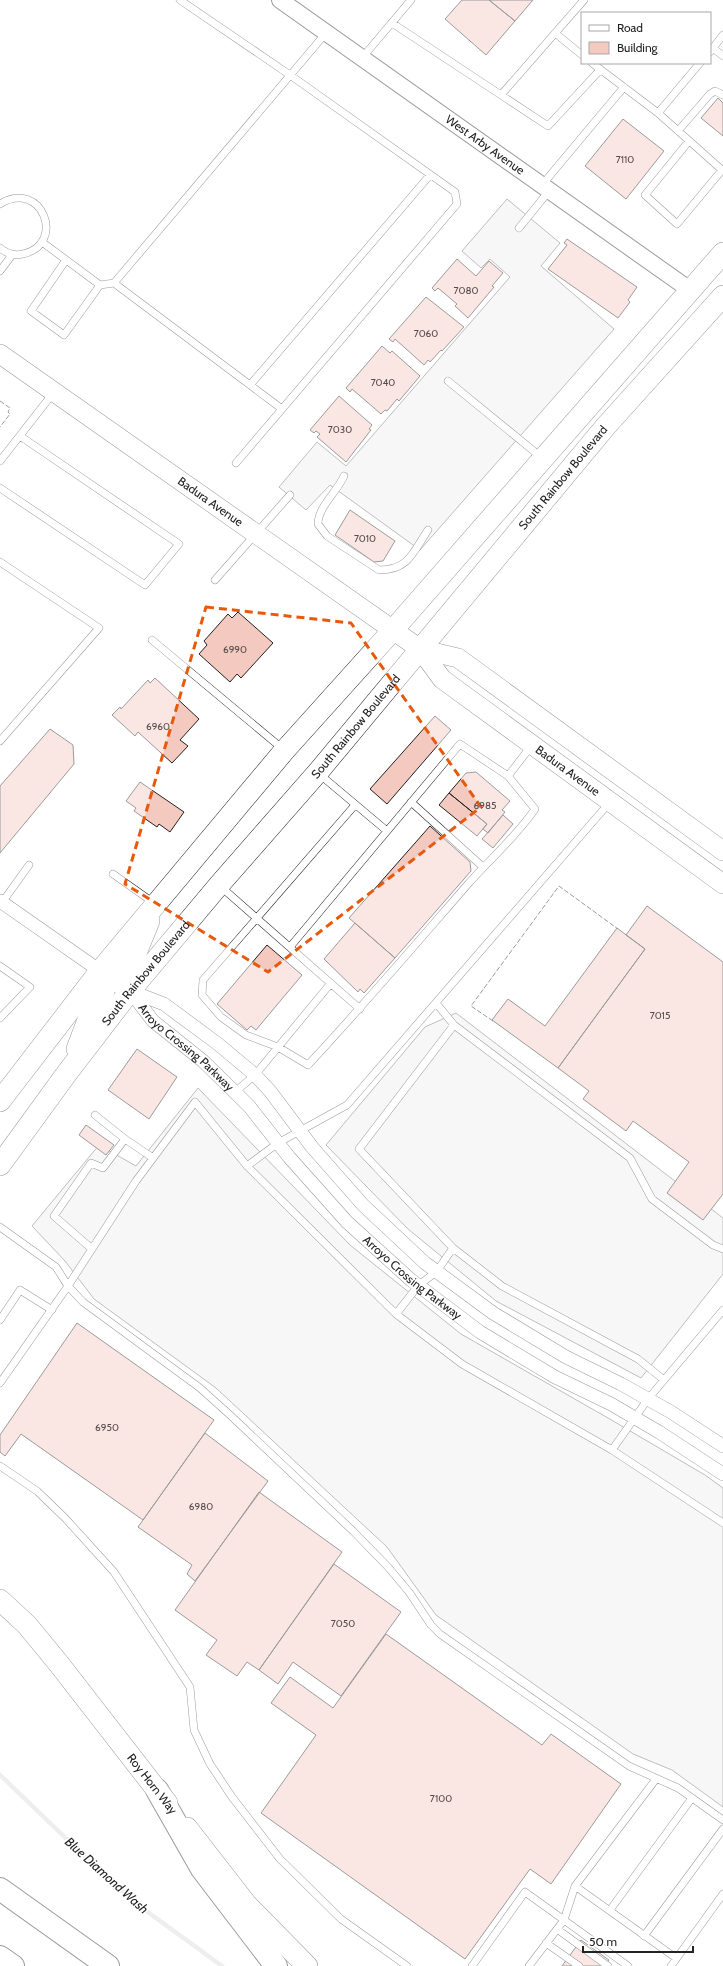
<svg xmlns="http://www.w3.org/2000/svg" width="723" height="1966" viewBox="0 0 723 1966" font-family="Cabin,sans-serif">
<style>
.parking{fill:#ededed;stroke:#6f6f6f}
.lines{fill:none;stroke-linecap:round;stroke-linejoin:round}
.stream{stroke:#d9d9d9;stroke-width:4.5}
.building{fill:#f3c9c0;stroke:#222}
.service-casing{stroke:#222;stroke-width:8}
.minor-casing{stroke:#222;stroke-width:14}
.tertiary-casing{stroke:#222;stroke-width:18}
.secondary-casing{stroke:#222;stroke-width:20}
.primary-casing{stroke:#222;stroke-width:22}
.motorway-casing{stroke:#222;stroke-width:24}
.service{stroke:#fff;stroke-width:7}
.minor{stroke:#fff;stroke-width:13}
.tertiary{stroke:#fff;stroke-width:16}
.secondary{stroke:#fff;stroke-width:19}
.primary{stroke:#fff;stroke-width:21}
.motorway{stroke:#fff;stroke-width:22}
.fence{stroke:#222;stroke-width:1;stroke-dasharray:5 2;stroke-linecap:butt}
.marked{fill:none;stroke:#e8590c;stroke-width:3;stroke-dasharray:8 5;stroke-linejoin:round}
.labels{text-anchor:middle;stroke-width:3;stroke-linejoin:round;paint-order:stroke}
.number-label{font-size:10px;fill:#564c4a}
.street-label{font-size:12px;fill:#222;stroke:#fff}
.water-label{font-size:13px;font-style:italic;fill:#222;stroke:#fff}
</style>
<rect width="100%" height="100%" fill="#fff"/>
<path class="parking" d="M 507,199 L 560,243 L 541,266 L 614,329 L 420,550 L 330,485 L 306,510 L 279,487 L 317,442 L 346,466 L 510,277 L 490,259 L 481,268 L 462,251 Z
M 456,1013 L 723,1218 L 723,1274 L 641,1378 L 496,1301 L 408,1229 L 326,1145 L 425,1027 Z
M 198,1088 L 350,1245 L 461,1334 L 608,1418 L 705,1475 L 723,1488 L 723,1807 L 672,1770 L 633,1754 L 436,1615 L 387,1547 L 216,1388 L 94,1299 L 65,1261 L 32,1226 L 99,1145 L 136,1166 Z"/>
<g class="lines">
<path class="stream" d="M 0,1775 L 101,1872 L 145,1910 L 222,1966"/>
</g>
<path class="building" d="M 462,0 L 489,0 L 515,21 L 486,55 L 445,19 Z
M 489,0 L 533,0 L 515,21 Z
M 718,98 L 723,103 L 723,136 L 701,118 Z
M 623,119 L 664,151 L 626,199 L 585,166 Z
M 567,239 L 637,287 L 628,300 L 630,302 L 618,318 L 548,269 L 567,245 L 564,243 Z
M 457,259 L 476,276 L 489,261 L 503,273 L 492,286 L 494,287 L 468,318 L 455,306 L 457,304 L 438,288 L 435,291 L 432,288 Z
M 426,297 L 464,327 L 442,351 L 441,350 L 430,362 L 428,360 L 424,365 L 395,339 L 393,342 L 389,339 Z
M 382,346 L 390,353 L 392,351 L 420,376 L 399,401 L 397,399 L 387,411 L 385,410 L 381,414 L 352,389 L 350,392 L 346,388 Z
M 339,396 L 372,425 L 369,429 L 371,430 L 346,462 L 317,437 L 320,434 L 316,431 L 314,433 L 310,430 Z
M 350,510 L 395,541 L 383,561 L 374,562 L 335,535 Z
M 238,612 L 273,643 L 241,678 L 237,674 L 230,682 L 199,654 L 207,645 L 204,641 L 228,614 L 232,618 Z
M 155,678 L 199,719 L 180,740 L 188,746 L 172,763 L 138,732 L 135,736 L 112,715 L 120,707 L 121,709 L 148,680 L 150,683 Z
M 435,716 L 451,730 L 387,804 L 370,789 Z
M 50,729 L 73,745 L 74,764 L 0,853 L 0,786 Z
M 476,772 L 510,801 L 502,810 L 505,812 L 488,833 L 483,829 L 487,824 L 449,793 L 466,773 Z
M 140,782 L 184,812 L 170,832 L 159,824 L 157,827 L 134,811 L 136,808 L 126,801 Z
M 449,793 L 487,824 L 477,836 L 439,805 Z
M 503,815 L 513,824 L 493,848 L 482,839 Z
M 430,826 L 470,862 L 471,871 L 395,958 L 349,918 Z
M 647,906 L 723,962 L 723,1194 L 703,1220 L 667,1193 L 689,1162 L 633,1121 L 626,1131 L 583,1099 L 589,1091 L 558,1068 L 645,949 L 626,935 Z
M 355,923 L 395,958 L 364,993 L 360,989 L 358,992 L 324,959 Z
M 617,928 L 645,949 L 558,1068 L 492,1020 L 508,999 L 545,1026 Z
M 267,945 L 302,975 L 256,1030 L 251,1026 L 247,1030 L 217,1004 Z
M 137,1049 L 177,1077 L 149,1119 L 108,1090 Z
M 86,1125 L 114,1145 L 106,1155 L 79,1135 Z
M 77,1323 L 214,1420 L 143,1520 L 21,1434 L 5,1456 L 0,1452 L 0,1435 Z
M 205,1433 L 268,1481 L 195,1581 L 187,1574 L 192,1565 L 138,1527 Z
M 259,1492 L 342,1552 L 259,1670 L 247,1662 L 237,1676 L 206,1655 L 217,1640 L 175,1610 Z
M 334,1564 L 401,1612 L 341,1696 L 293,1662 L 278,1684 L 259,1670 Z
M 386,1634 L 542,1745 L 551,1734 L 621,1784 L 551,1884 L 530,1869 L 465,1959 L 261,1813 L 316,1735 L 271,1703 L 290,1677 L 333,1708 Z
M 581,1940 L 609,1960 L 604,1966 L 562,1966 Z"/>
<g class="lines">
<g class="service-casing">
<path id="service" d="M 180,0 L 290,75 L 455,192 L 457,204 L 236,463
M 392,23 L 501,95 L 584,0
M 555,33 L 582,55
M 713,48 L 723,56
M 710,52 L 723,35
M 362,58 L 411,0
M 592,63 L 658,113 L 722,170 L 677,224 L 645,195 L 689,141
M 501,95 L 548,126 L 600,70
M 658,113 L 700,63
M 678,131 L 710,94 L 715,91 L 723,95
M 542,185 L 624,87
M 0,204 C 42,178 67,244 23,254 C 14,256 7,254 0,248
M 519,228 L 549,191
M 42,242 L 100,285 L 114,283 L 326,33
M 66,260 L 31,311 L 64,335 L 100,285
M 0,271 L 12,255
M 114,283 L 282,409
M 448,381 L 541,457
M 250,385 L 430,175
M 0,461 L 54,392
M 344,476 C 337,492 318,507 318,524 L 327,536 L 379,570 C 409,570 413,552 428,530
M 0,488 L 145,585 L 179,544 L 20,436
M 0,562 L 99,628 L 0,741
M 215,580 L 290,495
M 152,640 L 284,750
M 318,773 L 387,831
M 508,776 L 532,745
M 411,802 L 483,867
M 113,874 L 154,903
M 220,886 L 360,1009
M 1,904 L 29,865
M 290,947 L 460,744 L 508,776 L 535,809 C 516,837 490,859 468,884 C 415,945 363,1006 308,1065 L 278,1047 L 246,1035 L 221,1017 L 202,995 L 203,980 L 355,805
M 0,966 L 30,987 L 0,1018
M 436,1003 L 454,1025 L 630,1158 L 652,1199 L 713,1245 L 723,1249
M 235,1092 L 255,1075 L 331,983
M 95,1115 L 125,1139 L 153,1158
M 247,1166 L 278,1143 L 347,1105 L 610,802
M 0,1227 L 56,1267 L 68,1286 L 83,1302 L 200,1388 L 230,1415 L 353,1531 L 388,1567 L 409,1592 L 431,1625 L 440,1634 L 629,1766 L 678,1788 L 723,1820
M 453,1248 L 502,1286 L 638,1359 L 664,1380
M 92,1249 L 54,1216 L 91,1163 L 103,1168 L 125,1139
M 396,1314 L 418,1286 L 437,1271 L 453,1248 L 359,1149 L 454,1025
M 0,1320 L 20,1290 L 52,1310
M 0,1383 L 68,1286 L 136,1181 L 195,1102 L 247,1166 L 396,1314 L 462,1364 L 612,1450 L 723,1523
M 612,1450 L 648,1399 L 723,1310
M 0,1466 L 37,1491 L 65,1518 L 114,1572 L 190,1687 L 194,1730 L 210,1764 L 232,1797 L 280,1859 L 341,1919 L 407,1966
M 575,1886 L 676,1958
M 610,1910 L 692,1798
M 557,1929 L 608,1966
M 644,1936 L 723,1829
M 546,1943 L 579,1966
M 472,1966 L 525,1892 L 628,1966
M 529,1966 L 564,1920 L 575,1886 L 656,1779
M 671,1966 L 723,1894"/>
</g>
<g class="minor-casing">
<g id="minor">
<path d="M 0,901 L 100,971"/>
<path id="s1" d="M 130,991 L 153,1021 L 203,1061 L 249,1106 L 289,1157 L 347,1222 L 411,1280 L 480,1332 L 555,1377 L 611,1404 L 659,1432 L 723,1474"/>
<path d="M 130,991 L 164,1004 L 218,1044 L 255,1075 L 270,1091 L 312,1147 L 363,1205 L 425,1263 L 493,1313 L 566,1357 L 621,1384 L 671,1412 L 723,1446"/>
</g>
</g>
<g class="tertiary-casing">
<g id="tertiary">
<path id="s2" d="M 280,0 L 690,290"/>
</g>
</g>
<g class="secondary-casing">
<g id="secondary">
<path id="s3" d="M 0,354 L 420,649 L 442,679 L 723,884"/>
<path d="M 420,649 L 458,658 L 723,851"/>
</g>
</g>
<g class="primary-casing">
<g id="primary">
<path d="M 130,991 L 122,984 L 122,972 L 136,953 L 149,921"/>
<path d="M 77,1049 L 91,1012 L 103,994 L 106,985 L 100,971"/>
<path d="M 0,1101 L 100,971 L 284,751 L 393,630 L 723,253"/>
<path id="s4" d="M 0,1165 L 67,1073 L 130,991 L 219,885 L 318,772 L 606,426 L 723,296"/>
<path d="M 0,1600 L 27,1625 L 59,1664 L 167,1803"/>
<path d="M 187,1828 L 246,1904 L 307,1966"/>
</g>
</g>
<g class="motorway-casing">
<path id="motorway" d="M 157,1790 L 202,1869 L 276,1966
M 0,1889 L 108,1966
M 0,1957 L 13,1966"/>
</g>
<use href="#service" class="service"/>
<use href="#minor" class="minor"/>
<use href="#tertiary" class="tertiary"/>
<use href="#secondary" class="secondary"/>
<use href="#primary" class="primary"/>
<use href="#motorway" class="motorway"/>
<path class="fence" d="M 0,401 L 10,408 L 8,412 L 10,414 L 0,427
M 493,1021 L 471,1006 L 559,886 L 618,929"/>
</g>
<path d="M0 0H723V1966H0ZM 206,607 L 351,623 L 481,807 L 268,972 L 125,884 Z" fill="#fff" fill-opacity=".55" fill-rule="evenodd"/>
<path class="marked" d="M 206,607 L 351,623 L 481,807 L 268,972 L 125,884 Z"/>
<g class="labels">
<g class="number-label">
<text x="625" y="163">7110</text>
<text x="466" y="294">7080</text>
<text x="426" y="337">7060</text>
<text x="383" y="386">7040</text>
<text x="340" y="433">7030</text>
<text x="365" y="542">7010</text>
<text x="235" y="653">6990</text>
<text x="158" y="730">6960</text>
<text x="485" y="809">6985</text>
<text x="660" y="1019">7015</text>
<text x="107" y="1431">6950</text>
<text x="201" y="1510">6980</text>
<text x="343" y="1627">7050</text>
<text x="441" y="1802">7100</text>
</g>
<g class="street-label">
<text dy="4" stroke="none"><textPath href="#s2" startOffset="251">West Arby Avenue</textPath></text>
<text dy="4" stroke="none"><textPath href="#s4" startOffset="889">South Rainbow Boulevard</textPath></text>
<text dy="4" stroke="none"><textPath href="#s3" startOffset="257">Badura Avenue</textPath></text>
<text dy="4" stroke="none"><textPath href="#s4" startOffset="565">South Rainbow Boulevard</textPath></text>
<text dy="4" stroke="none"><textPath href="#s3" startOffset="706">Badura Avenue</textPath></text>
<text dy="4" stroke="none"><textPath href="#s4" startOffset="241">South Rainbow Boulevard</textPath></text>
<text dy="4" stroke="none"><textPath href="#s1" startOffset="80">Arroyo Crossing Parkway</textPath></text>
<text dy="4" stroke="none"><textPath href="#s1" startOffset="404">Arroyo Crossing Parkway</textPath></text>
<text transform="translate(152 1784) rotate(52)" y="4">Roy Horn Way</text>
</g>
<g class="water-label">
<text transform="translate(107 1875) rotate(42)" y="5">Blue Diamond Wash</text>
</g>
</g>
<rect x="581" y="12" width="130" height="52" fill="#ffffff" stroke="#a7a7a7"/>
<rect x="589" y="25" width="20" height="6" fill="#ffffff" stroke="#a7a7a7"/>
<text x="617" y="32" font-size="12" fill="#222222">Road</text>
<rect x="589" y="42" width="20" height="12" fill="#f3c9c0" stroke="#a7a7a7"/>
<text x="617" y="52" font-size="12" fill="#222222">Building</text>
<path d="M583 1946v6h110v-6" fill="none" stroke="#222222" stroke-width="2"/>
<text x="589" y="1946" font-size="12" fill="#222222" stroke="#ffffff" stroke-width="3" paint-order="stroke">50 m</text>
</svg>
